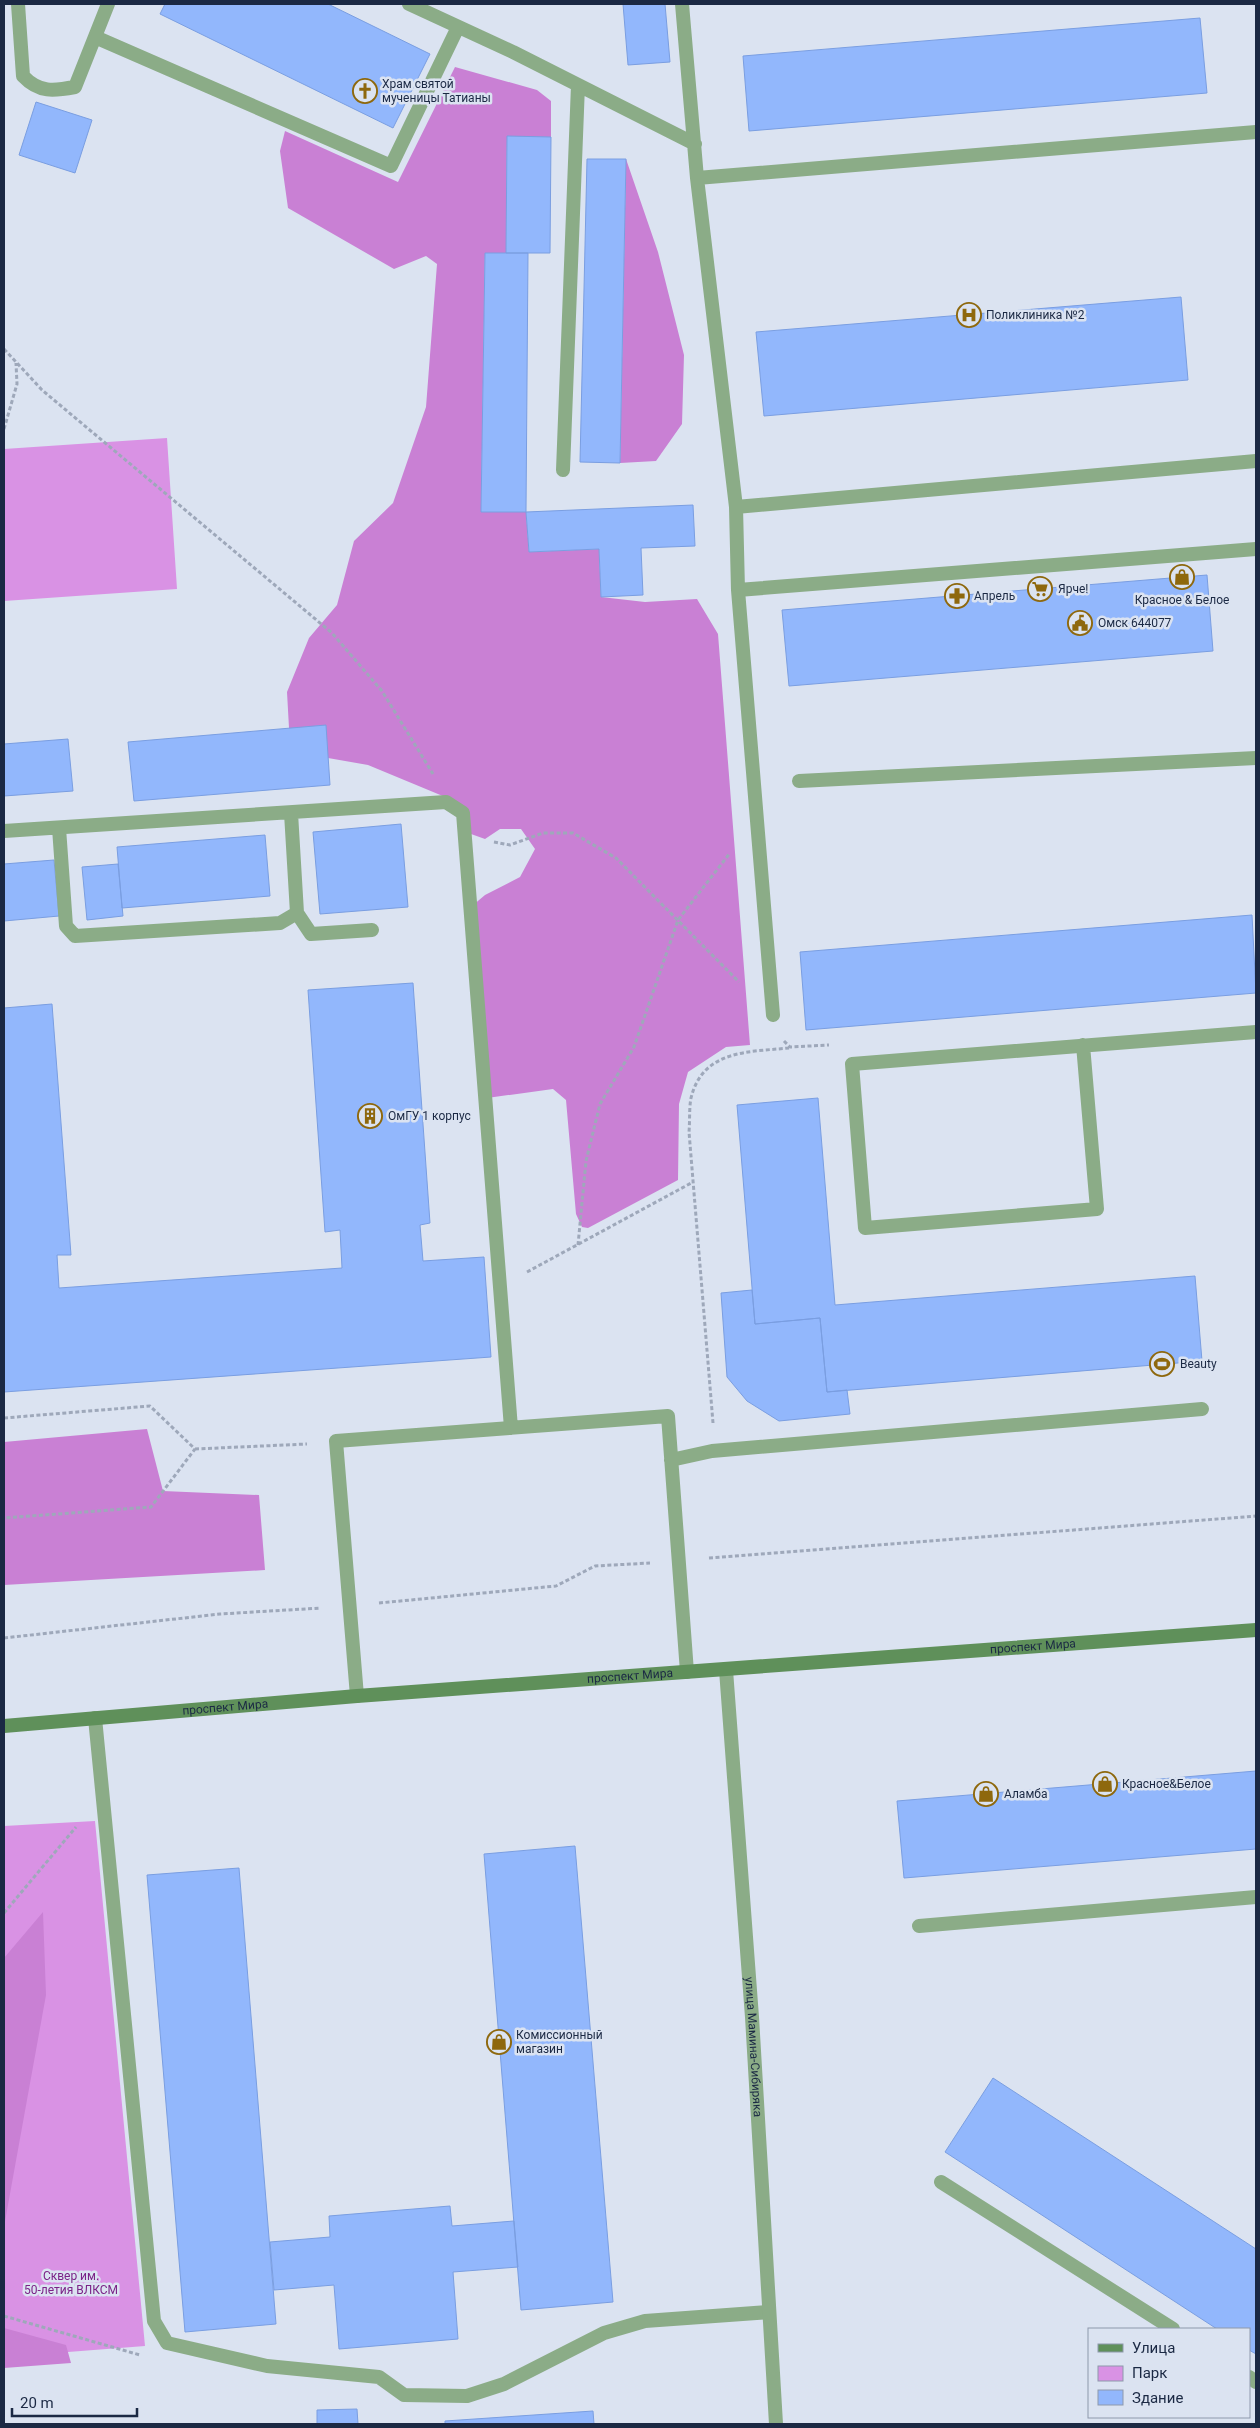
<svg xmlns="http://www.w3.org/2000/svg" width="1260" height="2428" font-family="Roboto,sans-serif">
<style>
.green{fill:#d992e4}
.forest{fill:#c980d4}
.building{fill:#92b7fc;stroke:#7a9ee1}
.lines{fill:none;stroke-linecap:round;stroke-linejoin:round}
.path{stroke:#9ea8ba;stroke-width:3;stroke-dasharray:4 2.5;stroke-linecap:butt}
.service{stroke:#8bac87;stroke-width:14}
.minor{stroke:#8bac87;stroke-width:14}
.secondary{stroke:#5f905a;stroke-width:14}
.labels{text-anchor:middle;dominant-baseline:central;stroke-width:5;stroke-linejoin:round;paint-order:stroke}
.poi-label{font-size:12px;fill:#1b2944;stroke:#dbe3f1;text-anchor:start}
.street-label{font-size:12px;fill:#1b2944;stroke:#dbe3f1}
.park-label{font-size:12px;fill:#7a2287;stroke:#dbe3f1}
</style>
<rect width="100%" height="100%" fill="#dbe3f1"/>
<path class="green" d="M167,438L177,589L4,601V449Z
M95,1821L145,2346L4,2357V1826Z"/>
<path class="forest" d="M455,67L537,90L551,101V137H507L506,253H485L481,511L526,512L529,552L599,549L601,597L645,602L697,599L718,634L750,1045L726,1047L688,1072L679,1104L678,1180L588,1228L582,1227L576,1214L566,1100L553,1089L487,1098L472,906L485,895L520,877L535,849L521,829H500L485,839L471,834L450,799L368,765L328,758L289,728L287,692L309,638L337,605L354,541L393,503L426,407L437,264L426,256L394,269L288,208L280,151L285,131L398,182Z
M626,159L658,252L684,355L682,424L656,461L620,463Z
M147,1429L163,1491L259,1495L265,1570L4,1585V1442Z
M43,1912L46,1995L4,2227V1958Z
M4,2328L66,2345L71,2363L4,2368Z"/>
<path class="building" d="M165,4H328L430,54L393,128L160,14Z
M623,4H665L670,62L628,65Z
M1200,18L1207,93L749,131L743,56Z
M36,102L92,120L75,173L19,155Z
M507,136L551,137L550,253H506Z
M587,159H626L620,463L580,462Z
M485,253H528L526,512H481Z
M1181,297L1188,380L764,416L756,332Z
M693,505L695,546L641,548L643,595L601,597L599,549L529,552L526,512Z
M1207,575L1213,651L789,686L782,610Z
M326,725L330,785L134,801L128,742Z
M68,739L73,791L4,796V744Z
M401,824L408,907L320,914L313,832Z
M265,835L270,896L122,908L117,847Z
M54,860L59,916L4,921V864Z
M118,864L123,916L87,920L82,867Z
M1252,915L1256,993L806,1030L800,952Z
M413,983L430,1223L420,1225L423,1261L484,1257L491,1357L4,1392V1008L52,1004L71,1255H57L59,1288L342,1268L340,1230L325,1232L308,990Z
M818,1098L835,1305L1195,1276L1202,1361L827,1392L820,1318L755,1324L737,1105Z
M752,1290L755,1324L820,1318L827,1392L847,1390L850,1414L779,1421L747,1401L727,1377L721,1293Z
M1256,1771V1849L904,1878L897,1801Z
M575,1846L613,2302L521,2310L484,1854Z
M239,1868L276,2324L185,2332L147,1875Z
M993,2078L1256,2249V2354L1249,2350V2329H1217L945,2152Z
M450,2206L452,2226L514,2221L518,2267L453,2272L458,2339L339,2349L334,2285L274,2290L270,2242L330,2237L329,2216Z
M357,2409L358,2424H317V2410Z
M593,2411L594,2424H445V2421Z"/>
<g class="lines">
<path class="path" d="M4,349L42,390L332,633L382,691L433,774
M4,429L17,384L16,363
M494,842L510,845L543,833H573L616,858L739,982
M784,1041L790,1047L829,1045
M578,1245L586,1161L600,1104L634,1047L678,920L730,853
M527,1272L693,1182
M4,1418L150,1406L195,1449L151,1507L4,1518
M713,1423L689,1132C690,1121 689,1108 691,1098C703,1049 750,1052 789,1048
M195,1449L307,1444
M709,1558L1256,1516
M379,1603L556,1586L595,1566L650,1563
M4,1638L220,1614L321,1608
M4,1913L76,1827
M4,2316L140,2355"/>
<path class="service" d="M18,4L23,76C39,93 54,91 75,87L108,4
M409,4L513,52L695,144
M682,4L697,178L736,507L738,590L773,1015
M95,37L391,166L458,27
M697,178L1256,132
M563,470L578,85
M736,507L1256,461
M738,590L1256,549
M799,781L1256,758
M291,813L297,913L311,934L372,930
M59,828L66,926L75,936L280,923L297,913
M4,831L446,802L463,813L511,1428
M1083,1045L1097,1209L865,1228L852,1064L1256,1032
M671,1460L712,1451L1202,1409
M357,1696L336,1441L668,1416L687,1672
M95,1718L154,2321L167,2343L267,2366L379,2377L404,2395L467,2396L504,2384L604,2333L645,2321L769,2312
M919,1926L1256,1897
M941,2182L1173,2329
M1249,2377L1256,2382"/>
<path class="minor" id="s1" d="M726,1670L752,2017L776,2424"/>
<path class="secondary" id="s2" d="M4,1726L357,1696L1256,1630"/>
</g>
<defs>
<symbol id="church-ring" viewBox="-11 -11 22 22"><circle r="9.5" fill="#dbe3f1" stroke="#8e680d" stroke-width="1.5"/><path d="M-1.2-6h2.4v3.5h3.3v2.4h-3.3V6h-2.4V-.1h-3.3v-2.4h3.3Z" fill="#8e680d"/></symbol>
<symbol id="hospital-ring" viewBox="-11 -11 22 22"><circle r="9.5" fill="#dbe3f1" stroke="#8e680d" stroke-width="1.5"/><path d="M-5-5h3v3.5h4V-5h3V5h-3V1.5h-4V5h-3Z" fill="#8e680d"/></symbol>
<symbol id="shop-ring" viewBox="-11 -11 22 22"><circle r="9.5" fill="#dbe3f1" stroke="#8e680d" stroke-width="1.5"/><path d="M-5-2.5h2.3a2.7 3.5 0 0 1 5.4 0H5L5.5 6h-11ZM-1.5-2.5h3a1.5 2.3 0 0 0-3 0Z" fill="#8e680d"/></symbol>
<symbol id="supermarket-ring" viewBox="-11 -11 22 22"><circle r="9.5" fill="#dbe3f1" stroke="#8e680d" stroke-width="1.5"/><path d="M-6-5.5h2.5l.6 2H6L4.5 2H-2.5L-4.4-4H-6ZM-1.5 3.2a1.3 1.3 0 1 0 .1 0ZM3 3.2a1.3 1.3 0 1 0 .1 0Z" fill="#8e680d"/></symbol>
<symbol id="pharmacy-ring" viewBox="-11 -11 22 22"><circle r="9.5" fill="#dbe3f1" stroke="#8e680d" stroke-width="1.5"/><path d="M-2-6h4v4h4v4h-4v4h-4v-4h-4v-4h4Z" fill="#8e680d"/></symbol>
<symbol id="civic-ring" viewBox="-11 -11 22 22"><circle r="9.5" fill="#dbe3f1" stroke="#8e680d" stroke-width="1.5"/><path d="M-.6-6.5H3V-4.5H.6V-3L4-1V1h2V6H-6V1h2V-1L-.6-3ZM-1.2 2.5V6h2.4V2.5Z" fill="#8e680d"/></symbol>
<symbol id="building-ring" viewBox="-11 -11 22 22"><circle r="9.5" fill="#dbe3f1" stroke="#8e680d" stroke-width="1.5"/><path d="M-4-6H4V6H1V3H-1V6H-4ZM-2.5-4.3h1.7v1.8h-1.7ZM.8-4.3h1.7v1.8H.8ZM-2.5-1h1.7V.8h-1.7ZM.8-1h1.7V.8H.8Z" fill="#8e680d"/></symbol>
<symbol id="stadium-ring" viewBox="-11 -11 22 22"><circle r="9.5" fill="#dbe3f1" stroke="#8e680d" stroke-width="1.5"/><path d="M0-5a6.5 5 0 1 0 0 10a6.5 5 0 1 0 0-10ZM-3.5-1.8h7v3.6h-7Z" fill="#8e680d"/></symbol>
</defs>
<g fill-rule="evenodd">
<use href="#church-ring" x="351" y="77" width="28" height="28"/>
<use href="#hospital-ring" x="955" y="301" width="28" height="28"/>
<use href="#shop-ring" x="1168" y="563" width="28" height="28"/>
<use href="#supermarket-ring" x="1026" y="575" width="28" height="28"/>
<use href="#pharmacy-ring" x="943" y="582" width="28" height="28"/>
<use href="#civic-ring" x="1066" y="609" width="28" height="28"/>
<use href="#building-ring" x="356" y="1102" width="28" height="28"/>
<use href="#stadium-ring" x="1148" y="1350" width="28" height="28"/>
<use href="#shop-ring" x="1091" y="1770" width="28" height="28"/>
<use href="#shop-ring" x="972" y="1780" width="28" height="28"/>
<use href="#shop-ring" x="485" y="2028" width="28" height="28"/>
</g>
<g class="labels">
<g class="poi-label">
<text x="382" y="84">Храм святой<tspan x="382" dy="14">мученицы Татианы</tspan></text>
<text x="986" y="315">Поликлиника №2</text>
<text x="1058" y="589">Ярче!</text>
<text x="974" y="596">Апрель</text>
<text x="1182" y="600" text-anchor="middle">Красное &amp; Белое</text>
<text x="1098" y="623">Омск 644077</text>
<text x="388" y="1116">ОмГУ 1 корпус</text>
<text x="1180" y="1364">Beauty</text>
<text x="1122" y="1784">Красное&amp;Белое</text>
<text x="1004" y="1794">Аламба</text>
<text x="516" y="2035">Комиссионный<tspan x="516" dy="14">магазин</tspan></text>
</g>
<g class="street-label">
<text stroke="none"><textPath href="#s2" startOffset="1032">проспект Мира</textPath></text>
<text stroke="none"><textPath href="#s2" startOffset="628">проспект Мира</textPath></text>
<text stroke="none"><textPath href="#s2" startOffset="222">проспект Мира</textPath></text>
<text stroke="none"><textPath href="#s1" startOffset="378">улица Мамина-Сибиряка</textPath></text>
</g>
<g class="park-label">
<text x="71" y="2276">Сквер им.<tspan x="71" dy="14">50-летия ВЛКСМ</tspan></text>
</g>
</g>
<rect width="1260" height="2428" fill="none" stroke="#1b2944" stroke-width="10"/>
<rect x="1088" y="2328" width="162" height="90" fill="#dbe3f1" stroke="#8e99ac"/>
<rect x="1098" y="2344" width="25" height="8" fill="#5f905a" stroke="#8e99ac"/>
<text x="1132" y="2353" font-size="15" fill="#1b2944">Улица</text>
<rect x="1098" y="2366" width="25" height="15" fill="#d992e4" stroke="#8e99ac"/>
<text x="1132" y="2378" font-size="15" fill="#1b2944">Парк</text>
<rect x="1098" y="2390" width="25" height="15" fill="#92b7fc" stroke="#8e99ac"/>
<text x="1132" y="2403" font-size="15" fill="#1b2944">Здание</text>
<path d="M12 2408v8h125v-8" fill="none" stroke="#1b2944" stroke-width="2.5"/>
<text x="20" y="2408" font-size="15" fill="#1b2944" stroke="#dbe3f1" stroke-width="4" paint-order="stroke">20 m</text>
</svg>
